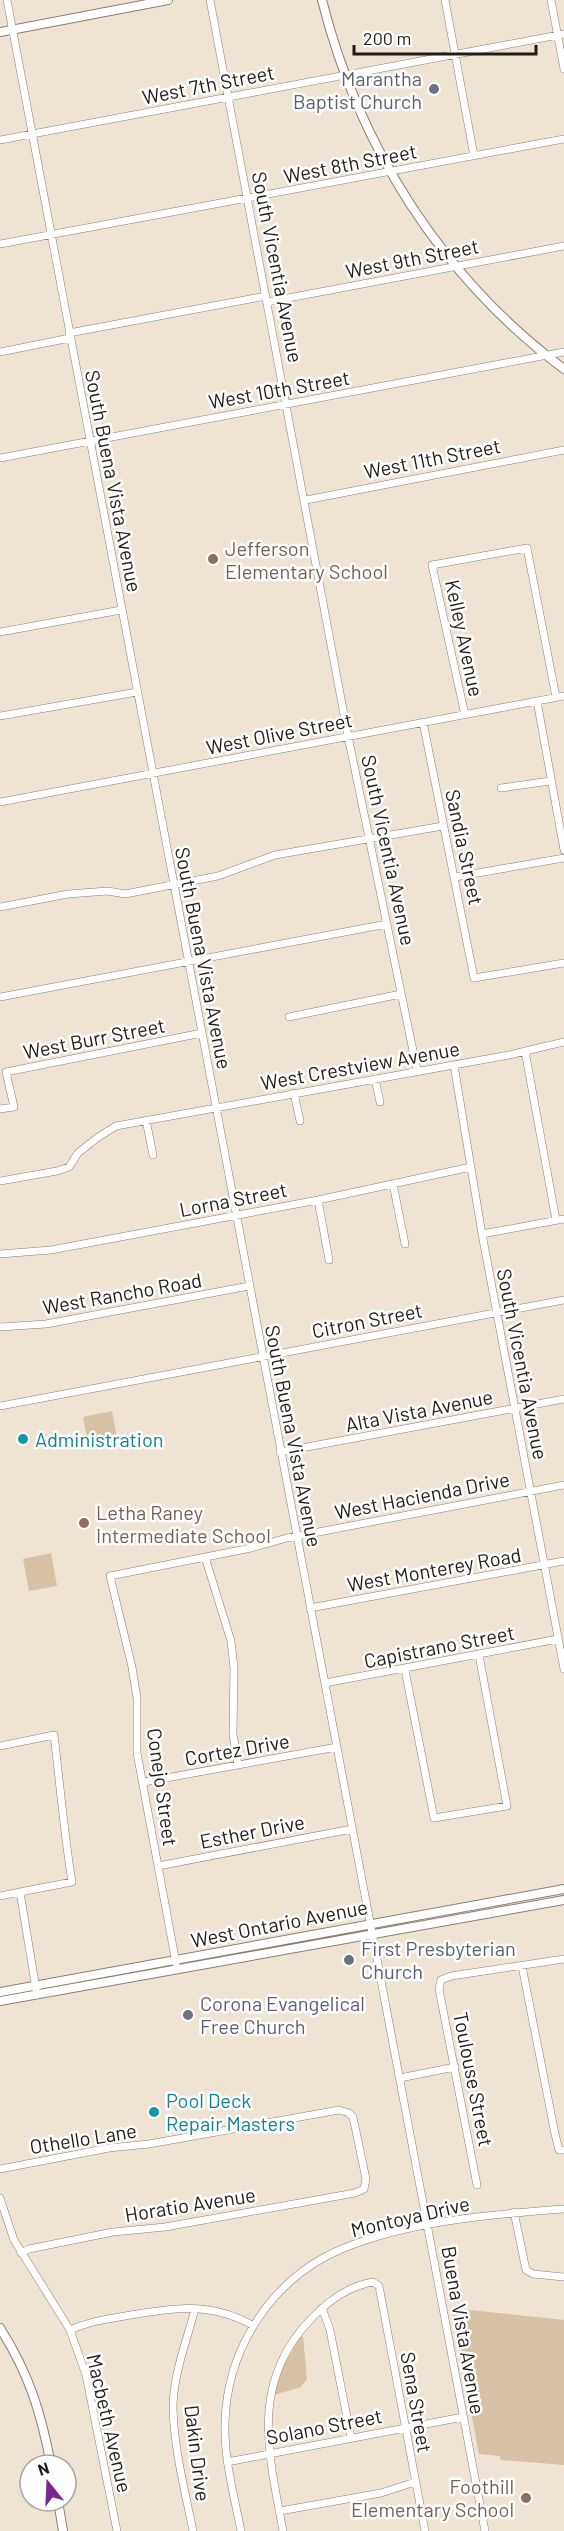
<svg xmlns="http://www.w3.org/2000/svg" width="564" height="2531" font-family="Barlow,sans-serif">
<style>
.green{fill:#d6c1a4}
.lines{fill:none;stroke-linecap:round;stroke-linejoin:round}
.minor-casing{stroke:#8a7f72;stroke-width:8}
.major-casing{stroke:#8a7f72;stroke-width:10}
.minor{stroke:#fff;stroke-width:7}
.major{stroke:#fff;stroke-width:8}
.worship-dot{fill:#6b7280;stroke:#fff;stroke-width:2}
.education-dot{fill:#8d6e63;stroke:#fff;stroke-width:2}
.culture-dot{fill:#0f9aa8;stroke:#fff;stroke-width:2}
.labels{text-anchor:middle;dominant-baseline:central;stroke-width:5;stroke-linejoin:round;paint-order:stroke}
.worship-label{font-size:20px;fill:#5b616d;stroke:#fff;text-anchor:start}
.street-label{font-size:20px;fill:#201c17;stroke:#fff}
.education-label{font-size:20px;fill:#785e54;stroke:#fff;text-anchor:start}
.culture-label{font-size:20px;fill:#0d838f;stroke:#fff;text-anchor:start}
</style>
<rect width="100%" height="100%" fill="#efe3d4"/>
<path class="green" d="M112,1411L118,1443L89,1449L83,1417Z
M51,1553L57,1586L29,1591L23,1559Z
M451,2308L564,2320V2465L501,2460L500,2456L479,2454Z
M301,2336L303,2337L307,2379L301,2387L274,2395L283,2367Z"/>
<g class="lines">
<defs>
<path id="minor" d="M7,0L485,2531
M210,0L348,736L417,1070
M445,0L474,156
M551,0L564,69
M0,140L564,34
M0,244L564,139
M267,302L564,246
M69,333L266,296
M0,352L70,338
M0,458L564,352
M306,500L564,450
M0,632L121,610
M537,701L564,850
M465,715L432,565L527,548L556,697
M0,716L137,692
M423,722L474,978L564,963
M501,788L550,781
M0,802L564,696
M455,877L564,858
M0,907L68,894L108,891L125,894L218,876L275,855L443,826
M0,997L387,924
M289,1017L401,994
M525,1051L556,1220
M454,1065L482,1234L564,1669
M375,1079L380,1102
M294,1093L300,1121
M0,1109L14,1107L6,1072L202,1033
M146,1120L153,1155
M0,1181L57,1171L69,1167L78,1153L97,1138L116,1126L509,1055L564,1042
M393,1184L405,1244
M318,1200L329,1260
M482,1234L564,1219
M0,1254L51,1250L318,1200L471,1167
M0,1327L46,1324L249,1286
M0,1406L564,1300
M280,1452L564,1399
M205,1557L231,1641L234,1668L233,1734L238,1765
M310,1608L564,1561
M405,1670L434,1818L507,1806L479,1655
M325,1683L558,1639
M0,1746L54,1735C60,1784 64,1833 72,1882L20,1892
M144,1782L337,1747
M158,1866L352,1829
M0,1896L20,1892L37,1995
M176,1963L137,1753V1698L132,1667L110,1576L251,1548L287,1538L564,1485
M522,1966L555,2134L559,2150H564
M400,2078L455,2067
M0,2169L109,2148L149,2144L339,2110L349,2113L353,2117L366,2179L364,2189L355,2193L165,2227L113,2232L29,2249L21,2253
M477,2185L439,1989L441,1980L451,1976L564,1959
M0,2198L14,2240L70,2330L86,2375L117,2531
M514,2212L526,2270L533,2274L564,2277
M322,2308L330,2330L351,2438
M70,2330C88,2322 106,2319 125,2316C170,2308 210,2301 252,2325
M227,2462L463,2417
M280,2511L381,2493L415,2482
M193,2531C185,2491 174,2449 173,2408C173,2375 187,2340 195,2309
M241,2531C234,2495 224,2460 225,2423C227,2347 273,2277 344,2248C410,2221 494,2214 564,2209
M283,2531C269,2454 249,2383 311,2319C327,2302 349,2286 373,2282L379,2286L425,2531"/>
<path id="major" d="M322,0C359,147 442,278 564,369
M0,32L168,0
M0,1992L564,1889
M0,2001L564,1900
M0,2328C29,2374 41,2412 51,2465
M58,2501L63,2531"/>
</defs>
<use href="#minor" class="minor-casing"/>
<use href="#major" class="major-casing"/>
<use href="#minor" class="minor"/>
<use href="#major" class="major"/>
</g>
<g class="worship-dot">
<circle cx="434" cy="89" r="6"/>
<circle cx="349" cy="1960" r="6"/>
<circle cx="188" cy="2015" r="6"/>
</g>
<g class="education-dot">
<circle cx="213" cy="559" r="6"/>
<circle cx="84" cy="1523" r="6"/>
<circle cx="526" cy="2498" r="6"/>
</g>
<g class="culture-dot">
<circle cx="23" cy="1439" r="6"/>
<circle cx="154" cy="2112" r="6"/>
</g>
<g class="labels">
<g class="worship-label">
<text x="422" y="78" text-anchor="end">Marantha<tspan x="422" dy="23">Baptist Church</tspan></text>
<text x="361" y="1948">First Presbyterian<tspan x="361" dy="23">Church</tspan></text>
<text x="200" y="2003">Corona Evangelical<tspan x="200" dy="23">Free Church</tspan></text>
</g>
<g class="street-label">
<text transform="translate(208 84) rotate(-11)">West 7th Street</text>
<text transform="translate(350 163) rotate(-11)">West 8th Street</text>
<text transform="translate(412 258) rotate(-11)">West 9th Street</text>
<text transform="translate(278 267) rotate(79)">South Vicentia Avenue</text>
<text transform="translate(279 389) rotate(-10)">West 10th Street</text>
<text transform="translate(432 458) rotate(-11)">West 11th Street</text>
<text transform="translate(114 481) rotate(79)">South Buena Vista Avenue</text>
<text transform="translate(465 638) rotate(78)">Kelley Avenue</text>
<text transform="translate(279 733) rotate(-11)">West Olive Street</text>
<text transform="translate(465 847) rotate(78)">Sandia Street</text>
<text transform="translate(389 850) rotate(78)">South Vicentia Avenue</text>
<text transform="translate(204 958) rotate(79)">South Buena Vista Avenue</text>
<text transform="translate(94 1038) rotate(-11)">West Burr Street</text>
<text transform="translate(360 1065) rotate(-10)">West Crestview Avenue</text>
<text transform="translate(233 1199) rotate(-11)">Lorna Street</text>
<text transform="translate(122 1293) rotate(-10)">West Rancho Road</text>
<text transform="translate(367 1320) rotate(-11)">Citron Street</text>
<text transform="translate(523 1364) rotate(79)">South Vicentia Avenue</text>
<text transform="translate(419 1410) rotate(-11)">Alta Vista Avenue</text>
<text transform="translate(294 1436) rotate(79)">South Buena Vista Avenue</text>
<text transform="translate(422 1495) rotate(-11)">West Hacienda Drive</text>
<text transform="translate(434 1569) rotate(-10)">West Monterey Road</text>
<text transform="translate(439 1646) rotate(-11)">Capistrano Street</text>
<text transform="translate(237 1749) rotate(-10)">Cortez Drive</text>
<text transform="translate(163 1787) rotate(82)">Conejo Street</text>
<text transform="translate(252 1831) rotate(-11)">Esther Drive</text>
<text transform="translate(279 1923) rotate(-11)">West Ontario Avenue</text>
<text transform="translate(474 2079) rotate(79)">Toulouse Street</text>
<text transform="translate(83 2138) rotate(-9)">Othello Lane</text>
<text transform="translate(190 2204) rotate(-9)">Horatio Avenue</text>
<text transform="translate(410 2216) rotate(-13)">Montoya Drive</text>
<text transform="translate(464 2330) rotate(80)">Buena Vista Avenue</text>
<text transform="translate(417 2402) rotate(80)">Sena Street</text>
<text transform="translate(110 2423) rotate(77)">Macbeth Avenue</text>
<text transform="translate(324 2426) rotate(-11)">Solano Street</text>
<text transform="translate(198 2453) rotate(83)">Dakin Drive</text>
</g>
<g class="education-label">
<text x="225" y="548">Jefferson<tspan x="225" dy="23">Elementary School</tspan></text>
<text x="96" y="1512">Letha Raney<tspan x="96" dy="23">Intermediate School</tspan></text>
<text x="514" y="2486" text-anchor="end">Foothill<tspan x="514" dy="23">Elementary School</tspan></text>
</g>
<g class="culture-label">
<text x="35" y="1439">Administration</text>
<text x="166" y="2100">Pool Deck<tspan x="166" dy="23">Repair Masters</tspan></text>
</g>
</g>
<g transform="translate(48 2483) rotate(342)"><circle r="28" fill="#ffffff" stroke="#a6a4a2" stroke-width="1.5"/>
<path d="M0-4.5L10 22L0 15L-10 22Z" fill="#7f2593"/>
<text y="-9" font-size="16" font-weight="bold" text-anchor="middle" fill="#201c17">N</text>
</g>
<path d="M354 45v9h182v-9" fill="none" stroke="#201c17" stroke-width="3"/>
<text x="363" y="45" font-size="18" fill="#201c17" stroke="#ffffff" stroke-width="4.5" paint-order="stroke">200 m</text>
</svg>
